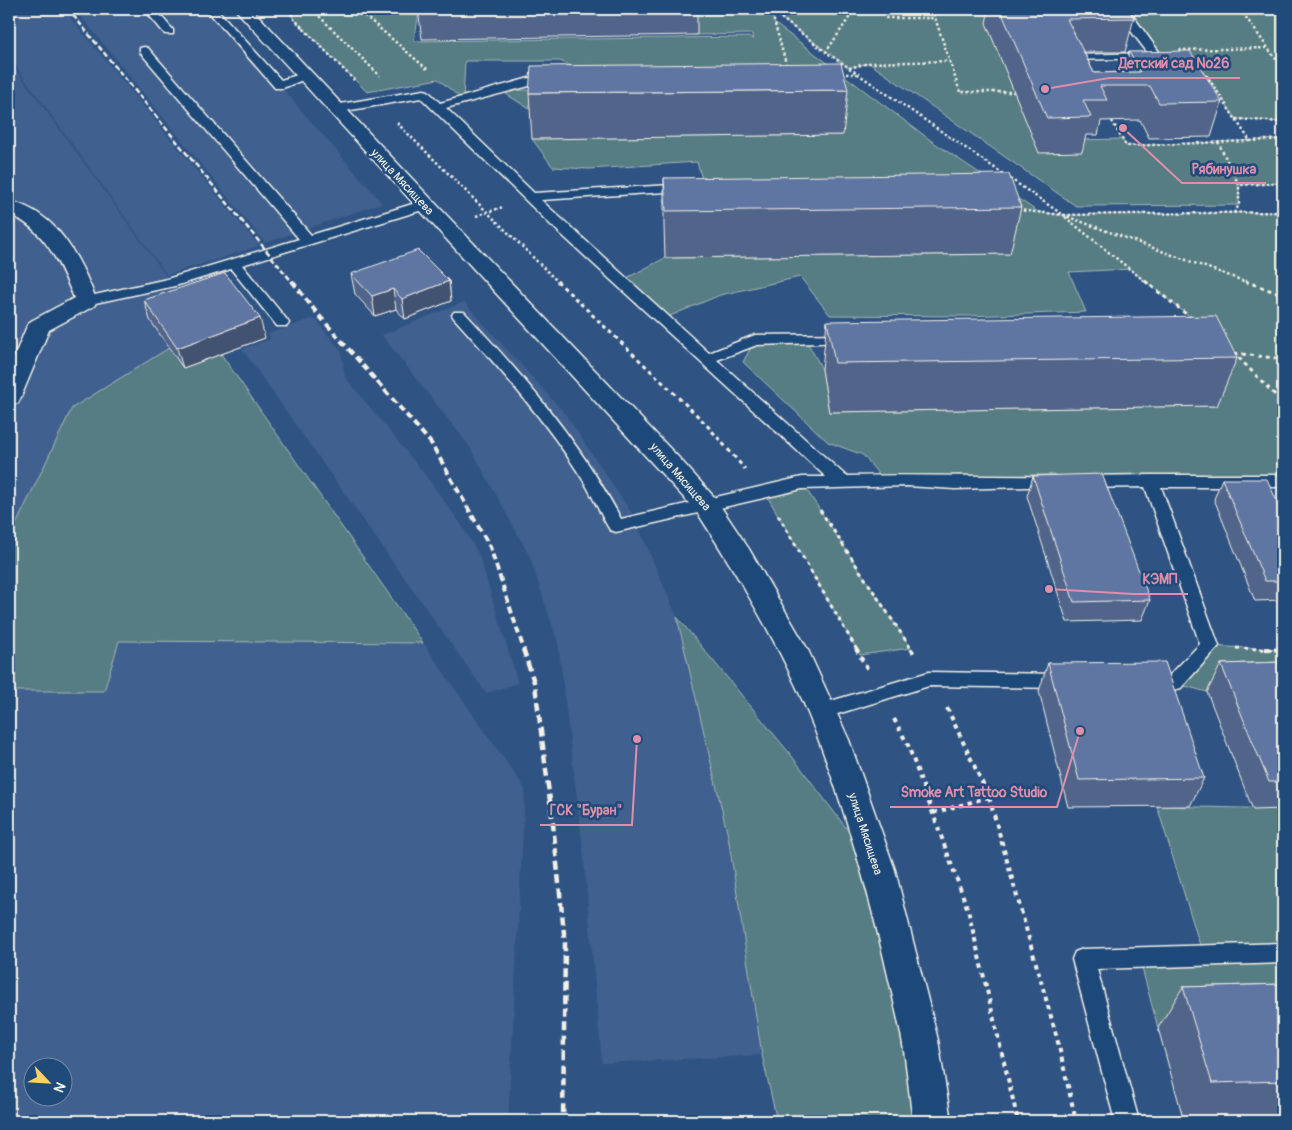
<svg xmlns="http://www.w3.org/2000/svg" width="1292" height="1130" font-family="Pangolin,sans-serif">
<style>
.built{fill:#41618f;fill-rule:evenodd}
.green{fill:#577d83;stroke:#a6b7b6;fill-rule:evenodd}
.lines{fill:none;stroke-linecap:round;stroke-linejoin:round}
.service-casing{stroke:#f4f1e8;stroke-width:3}
.minor-casing{stroke:#f4f1e8;stroke-width:3}
.secondary-casing{stroke:#f4f1e8;stroke-width:3}
.path-far2{stroke:#f4f1e8;stroke-width:2.5;stroke-dasharray:2.5 2.5;stroke-linecap:butt}
.path-far1{stroke:#f4f1e8;stroke-width:3;stroke-dasharray:4 4;stroke-linecap:butt}
.path{stroke:#f4f1e8;stroke-width:4;stroke-dasharray:4.5 4.5;stroke-linecap:butt}
.service{fill:#1f4a7a;fill-rule:evenodd}
.minor{fill:#1f4a7a;fill-rule:evenodd}
.secondary{fill:#1f4a7a;fill-rule:evenodd}
.rail-far2{stroke:#f4f1e8;stroke-width:2.5;stroke-dasharray:5.5 2.5;stroke-linecap:butt}
.rail-far1{stroke:#f4f1e8;stroke-width:4;stroke-dasharray:7 4;stroke-linecap:butt}
.rail{stroke:#f4f1e8;stroke-width:4.5;stroke-dasharray:9 4.5;stroke-linecap:butt}
.wall{fill:#51658b;stroke:#f4f1e8}
.shaded-wall{fill:#425271;stroke:#f4f1e8}
.building{fill:#5e75a2;stroke:#f4f1e8}
.labels{text-anchor:middle;dominant-baseline:central;stroke-width:5;stroke-linejoin:round;paint-order:stroke}
.street-label{font-size:12px;fill:#f4f1e8;stroke:#1f4a7a}
.leader{fill:none;stroke:#de8fa9;stroke-width:2}
.callout-dot{fill:#de8fa9;stroke:#1f4a7a;stroke-width:2}
.callout-label{font-size:14px;text-anchor:middle;font-weight:bold;fill:#de8fa9;stroke:#1f4a7a;stroke-width:5;stroke-linejoin:round;paint-order:stroke}
</style>
<rect width="100%" height="100%" fill="#2f5484"/>
<filter id="ink" filterUnits="userSpaceOnUse"><feTurbulence type="fractalNoise" baseFrequency=".02" numOctaves="2"/><feDisplacementMap in="SourceGraphic" scale="10" xChannelSelector="R" yChannelSelector="G"/><feConvolveMatrix kernelMatrix="1 2 1 2 8 2 1 2 1" color-interpolation-filters="sRGB"/></filter>
<g filter="url(#ink)">
<path class="built" d="M9,9H63L259,246L167,275L9,57Z
M75,9H213L382,203L265,243Z
M9,60L186,303L525,789L508,1121H9ZM32,1068H62V1098H32Z
M464,302L566,415L634,517L677,617L728,836L762,1055L602,1063L583,848L558,642L529,555L470,447L382,335Z
M312,319L317,321L341,351L345,377L423,472L461,524L479,555L518,683L486,693L242,349L271,339L268,334Z"/>
<path class="green" d="M289,9H1093L1038,26L1076,140L1122,139L1126,146L1283,139V183L1239,185V205L1076,206L869,63L849,68L771,11L774,23L933,142L1038,212L1063,215L1283,212V481H884L863,455L828,442L743,362L755,340L805,338L822,369L829,412L1217,406L1195,321L1130,269L1069,272L1086,312L966,316L830,315L800,277L720,295L663,319L621,281L665,258L1010,254L705,189L697,162L589,169L553,167L532,139L842,135L534,112L500,90H573L576,68L560,61H465L463,100L438,79L367,92L293,18ZM419,13L697,35L752,34L753,40L751,37L414,41Z
M1123,9H1283V122L1236,119L1207,76H1186L1156,56Z
M169,348L221,354L423,643L119,641L104,691H9V539L72,408Z
M802,483L911,648L860,655L764,491Z
M677,617L791,755L878,870L920,1040L932,1121H777L762,1055L728,836Z
M1210,646L1283,650V690L1207,692L1174,683Z
M1157,806L1283,809V1025L1158,1028L1139,957L1203,955Z"/>
<g class="lines">
<defs>
<path id="service" d="M144,9H155L173,30V34H165Z
M206,9H217L281,80L304,73L310,77L283,88H275Z
M1118,9H1128L1162,56L1160,58L1070,60V56L1074,55L1148,53L1124,22Z
M144,47L148,48L311,235L419,202H429L431,205L429,208L242,265L287,320L289,323L287,326H277L231,269L175,286L86,305L81,304L79,301L81,298L167,279L299,239L140,52V48Z
M533,77H553L559,81L553,85H533L446,108L534,193L671,185L673,188L671,191L666,192L541,200L709,353L755,335L853,334L855,337L853,340L848,342L757,345L717,360L846,476C915,474 984,477 1054,476L1060,478L1062,482L1060,486L955,489L907,486L802,489L616,532L610,530C600,514 593,496 583,480C546,421 500,369 454,318L452,315L454,312H464C523,376 580,441 621,519L802,477H826L551,225L421,98L334,113L328,109L334,105L424,90L428,91L440,103Z
M1151,475H1283V487H1161L1219,646L1181,688C1169,692 1153,692 1141,688L1139,683L1141,678L1169,676L1200,644L1145,487L1082,488L1076,486L1074,482L1076,478L1082,476Z
M929,672L1065,674L1072,676L1074,681L1072,686L1065,688L929,686L821,719L814,716L811,711L814,706Z
M1283,943V963L1097,969L1139,1121H1115L1072,959L1075,952L1083,949Z"/>
<path id="minor" d="M9,201C59,213 79,258 97,301L94,306L49,330L21,397L18,403L9,405V369L27,326L31,321L74,298C60,264 45,229 9,214Z"/>
<path id="secondary" d="M235,9H252L452,221L680,459L715,498L749,549L808,650L849,740L895,870L938,1040L951,1121H913C909,1094 907,1066 902,1039C881,938 855,837 819,741C789,660 743,584 697,512Z"/>
</defs>
<use href="#service" class="service-casing"/>
<use href="#minor" class="minor-casing"/>
<use href="#secondary" class="secondary-casing"/>
<path class="path-far2" d="M289,9L293,18L354,80
M312,9L380,76
M357,9L427,69
M769,9L826,52
M855,9L826,52L1063,215L1283,212
M889,9L885,18H935
M932,9L960,92H1014
M1240,9L1275,58L1283,64
M771,10L787,67
M1179,50L1268,48
M849,68L869,63L950,61
M841,74H857
M1236,119L1283,122
M1112,121L1126,146L1250,141L1207,76H1203
M397,123L559,283
M1250,141L1283,139
M1218,142L1239,185L1283,183
M1018,210L1063,215L1249,283
M1234,213L1239,205V185
M476,216L503,207
M1065,217L1147,283"/>
<path class="path-far1" d="M557,281L705,423L745,469
M1145,281L1191,318
M1245,281L1283,295
M1233,352L1283,403
M1234,353L1283,359
M820,510L912,650
M778,515L857,650
M1236,648L1283,650"/>
<path class="path" d="M856,649L868,670
M911,649L915,655
M1265,649L1283,650
M947,708L989,797L1057,1038L1076,1121
M894,719L908,745L968,910L1018,1121
M933,813L989,797"/>
<use href="#service" class="service"/>
<use href="#minor" class="minor"/>
<use href="#secondary" class="secondary"/>
<path class="rail-far2" d="M68,9L293,283"/>
<path class="rail-far1" d="M292,281L316,312L431,443L490,547L524,650"/>
<path class="rail" d="M523,649L535,685L553,824L565,943L563,1121"/>
</g>
<path class="wall" d="M418,9H697V35L422,39Z
M989,9H1000L1134,18L1125,52H1084L1094,73L1124,72L1129,52L1222,102L1211,137L1149,138L1140,120L1101,121L1098,135H1086L1082,152L1039,153L986,23Z
M848,90L843,135L532,139L529,93Z
M664,178L1021,207L1010,254L665,258L664,225Z
M351,274L449,281L451,301L405,319L396,309L375,316L355,294Z
M144,300L265,338L183,368L150,320Z
M827,321L1237,358L1217,406L829,412L822,369Z
M1033,476L1150,600L1142,620L1067,622L1027,496Z
M1222,479L1283,515V600L1255,601L1214,499Z
M1283,662V809L1253,810L1207,692L1221,664Z
M1048,663L1204,778L1190,806L1068,807L1039,691Z
M1283,984V1119L1184,1121L1158,1028L1183,987Z"/>
<path class="shaded-wall" d="M449,281L451,301L405,319L402,299Z
M393,289L396,309L375,316L372,296Z
M260,318L265,338L183,368L177,348Z"/>
<path class="building" d="M1000,9H1128L1134,18L1067,19L1094,73L1140,72L1129,52L1190,51L1222,102L1159,103L1150,86H1100L1107,100H1083L1091,117L1047,118Z
M841,63L848,90L529,93L531,66Z
M1009,174L1021,207L666,211L664,178Z
M418,250L449,281L402,299L393,289L372,296L351,274Z
M225,273L260,318L177,348L144,300Z
M1216,316L1237,358L835,363L827,321Z
M1102,474L1150,600L1074,602L1033,476Z
M1222,479H1267L1283,515V581H1265Z
M1165,662L1204,778L1079,780L1048,663Z
M1283,662V782H1269L1221,664Z
M1283,984V1081L1212,1083L1183,987Z"/>
</g>
<g class="labels">
<g class="street-label">
<text transform="translate(402 182) rotate(47)">улица Мясищева</text>
<text transform="translate(680 477) rotate(49)">улица Мясищева</text>
<text transform="translate(865 834) rotate(72)">улица Мясищева</text>
</g>
</g>
<path class="leader" d="M1045 89L1109 78H1240M1123 128L1182 183H1266M1049 589L1133 594H1188M1080 731L1057 807H890M637 739L632 825H540"/>
<g class="callout-dot">
<circle cx="1045" cy="89" r="5"/>
<circle cx="1123" cy="128" r="5"/>
<circle cx="1049" cy="589" r="5"/>
<circle cx="1080" cy="731" r="5"/>
<circle cx="637" cy="739" r="5"/>
</g>
<g class="callout-label">
<text x="1174" y="68">Детский сад №26</text>
<text x="1224" y="174">Рябинушка</text>
<text x="1160" y="584">КЭМП</text>
<text x="974" y="797">Smoke Art Tattoo Studio</text>
<text x="586" y="815">ГСК "Буран"</text>
</g>
<rect width="1292" height="1130" fill="none" stroke="#1f4a7a" stroke-width="30"/>
<rect x="15" y="15" width="1262" height="1100" fill="none" stroke="#f4f1e8" stroke-width="2" filter="url(#ink)"/>
<g transform="translate(48 1082) rotate(115)"><circle r="24" fill="#1f4a7a" stroke="#748da6"/>
<path d="M0-4L9 19L0 12L-9 19Z" fill="#ffd166"/>
<text y="-8" font-size="14" font-weight="bold" text-anchor="middle" fill="#f4f1e8">N</text>
</g>
</svg>
